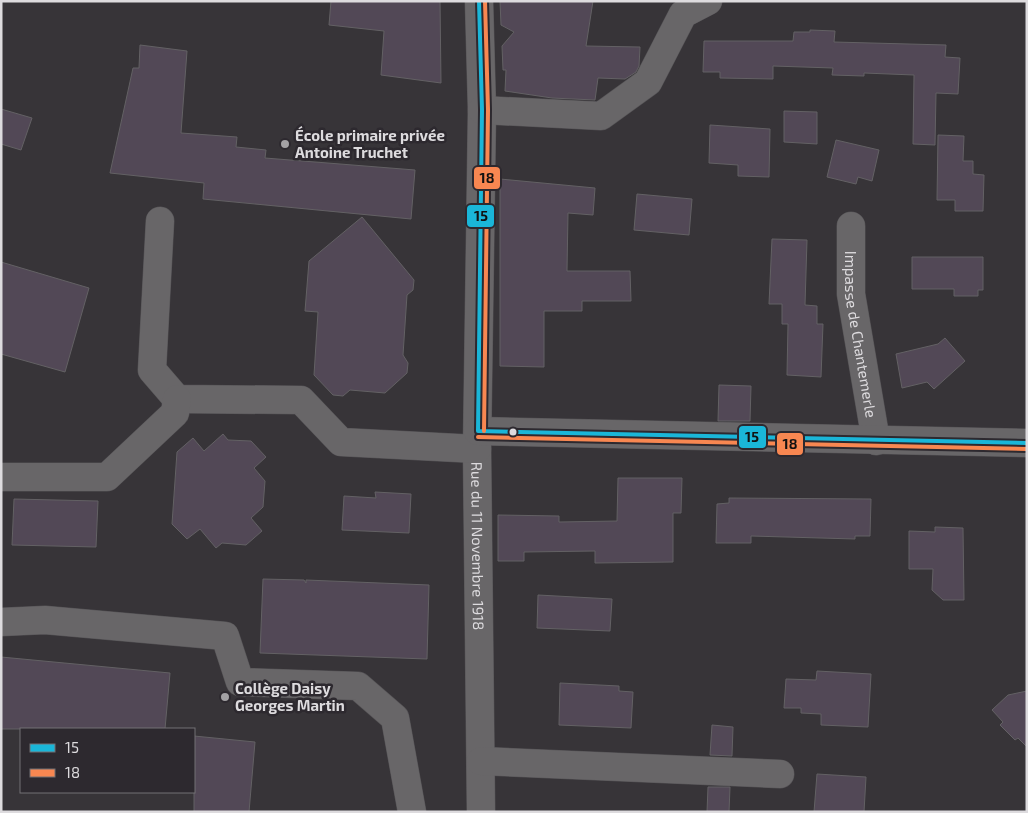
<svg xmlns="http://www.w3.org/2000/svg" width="1028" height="813" font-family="'Exo 2',sans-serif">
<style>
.building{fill:#524856;stroke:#636164}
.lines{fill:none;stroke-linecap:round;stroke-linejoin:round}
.minor-casing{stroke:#545255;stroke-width:29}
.minor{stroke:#686668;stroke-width:28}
.bus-1-casing{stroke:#2d292f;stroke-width:8}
.bus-2-casing{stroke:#2d292f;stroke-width:8}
.bus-1{stroke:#1ab6d8;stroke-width:4}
.bus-2{stroke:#f88751;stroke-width:4}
.poi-dot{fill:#a3a1a4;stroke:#2d292f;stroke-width:2}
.bus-dot{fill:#dddbde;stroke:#2d292f;stroke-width:2}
.labels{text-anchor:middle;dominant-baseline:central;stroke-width:5;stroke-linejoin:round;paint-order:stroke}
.poi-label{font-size:15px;font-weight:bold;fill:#dddbde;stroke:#2d292f;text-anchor:start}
.street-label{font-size:15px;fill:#dddbde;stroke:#2d292f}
.line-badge{stroke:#2d292f;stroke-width:2}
.pale-badge-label{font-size:14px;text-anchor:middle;font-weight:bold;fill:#111}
</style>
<rect width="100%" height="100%" fill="#373438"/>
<path class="building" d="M331,1H440L441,83L381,75L384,31L329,25Z
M500,1H593L586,46L640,47L639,66L636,72L625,79L598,78L595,100L552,98L505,91L506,70H503L502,46L514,32L501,25Z
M810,30L835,31L834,42L946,45L945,57L960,58L958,94L936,93L935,145L913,144L914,75L864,73V76L832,75L833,68L773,66V79L720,78V72H703L704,41H793L794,32H810Z
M140,45L187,51L181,133L237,137L236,147L266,150L265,158L415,170L411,219L203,199L204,183L110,173L133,68H139Z
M1,109L32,118L21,150L1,144Z
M784,111L817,112V144L784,142Z
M710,125L770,129L769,177L738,176V165L709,163Z
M938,135L964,136L963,161H973V174L984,175L983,211H955V200H937Z
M836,140L879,150L872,181L858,177L856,184L827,177Z
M500,179L595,188L593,215L568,213L567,271H630L631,301H582V311H544V367L500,366Z
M637,194L692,199L689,235L634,230Z
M362,217L414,280L413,290L407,295L403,355L408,363L407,373L385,393L350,390L343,396L333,395L314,375L318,312L305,311L309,261Z
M772,239L807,240L805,305L817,306V324H823L821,377L787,375L788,324H782V304H769Z
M912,257H983V290H978V296H954V289H912Z
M1,262L89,288L65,372L1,354Z
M945,338L965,361L934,389L927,382L902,388L896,354L938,344Z
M719,385L751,386L750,421H718Z
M223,434L228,440L251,441L266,457L254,468L265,481L263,507L251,518L262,531L246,545L222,543L216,548L200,529L187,539L172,524L177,452L193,438L204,451Z
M618,478H682L681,513H673V562L595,563V551L524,552V561H498V515L559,516V522L617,521Z
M375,492L411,494L409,533L342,530L344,496L376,498Z
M729,498L871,499L870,536H855V539L751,536V543H716L717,504L729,503Z
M14,499L98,501L96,547L12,545Z
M935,527L963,528L964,600H943L932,590L933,569H909V531L935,532Z
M263,579L304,580L306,583V580L429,585L427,659L260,653Z
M538,595L612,599L610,631L537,628Z
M1,657L170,673L165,729H1Z
M817,671L871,674L868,727L821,725V714L801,713V708H784L786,679L816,680Z
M560,683L619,686V691L633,692L631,728L559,725Z
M1027,691V747L1018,738L1015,740L1000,725L1003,722L992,710L1008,695Z
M712,725L733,727L732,756L710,755Z
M194,736L255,742L249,812H194Z
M817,774L866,777L864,812H814Z
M708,787H730L729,812H707Z"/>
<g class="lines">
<defs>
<g id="minor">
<path id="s1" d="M479,1L482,110L477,449L481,812"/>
<path d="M482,110L601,116L648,82L683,14L708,1"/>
<path d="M160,221L152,370L177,399L301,400L341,442L477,449"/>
<path id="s2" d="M851,226V294L876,441"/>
<path d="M478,431L1027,443"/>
<path d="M1,477H107L175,413L177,399"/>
<path d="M1,622L45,620L225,636L240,682L358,686L395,718L412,812"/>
<path d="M481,761L780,774"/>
</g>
</defs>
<use href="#minor" class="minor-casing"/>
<use href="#minor" class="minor"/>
<defs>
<path id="bus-1" d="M478,431L1027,443
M478,431L482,110L479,1"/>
<path id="bus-2" d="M484,431L488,110L485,1
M478,437L1027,449"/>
</defs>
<use href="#bus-1" class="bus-1-casing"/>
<use href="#bus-2" class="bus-2-casing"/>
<use href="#bus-1" class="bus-1"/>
<use href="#bus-2" class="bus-2"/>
</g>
<g class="poi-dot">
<circle cx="285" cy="144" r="5"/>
<circle cx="225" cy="697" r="5"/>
</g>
<circle class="bus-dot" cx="513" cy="432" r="4.5"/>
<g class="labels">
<g class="poi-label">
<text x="295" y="135">École primaire privée<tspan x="295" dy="17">Antoine Truchet</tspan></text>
<text x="235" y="688">Collège Daisy<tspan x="235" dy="17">Georges Martin</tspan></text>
</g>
<g class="street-label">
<text stroke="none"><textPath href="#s2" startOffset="109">Impasse de Chantemerle</textPath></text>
<text stroke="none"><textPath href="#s1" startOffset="545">Rue du 11 Novembre 1918</textPath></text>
</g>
</g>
<g class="line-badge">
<rect x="473" y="166" width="28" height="24" rx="5" fill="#f88751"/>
<rect x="466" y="204" width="29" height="24" rx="5" fill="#1ab6d8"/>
<rect x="738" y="425" width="29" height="24" rx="5" fill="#1ab6d8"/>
<rect x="776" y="432" width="28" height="24" rx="5" fill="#f88751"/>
</g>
<g class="pale-badge-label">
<text x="487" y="183">18</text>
<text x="481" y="221">15</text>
<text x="752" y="442">15</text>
<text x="790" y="449">18</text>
</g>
<rect width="1028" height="813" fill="none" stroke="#dddbde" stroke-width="5"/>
<rect x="20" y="728" width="175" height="65" fill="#2d292f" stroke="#737075"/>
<rect x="30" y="744" width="25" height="8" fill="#1ab6d8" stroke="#737075"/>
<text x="65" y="753" font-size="15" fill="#dddbde">15</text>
<rect x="30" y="769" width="25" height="8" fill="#f88751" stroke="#737075"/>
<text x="65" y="778" font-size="15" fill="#dddbde">18</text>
</svg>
